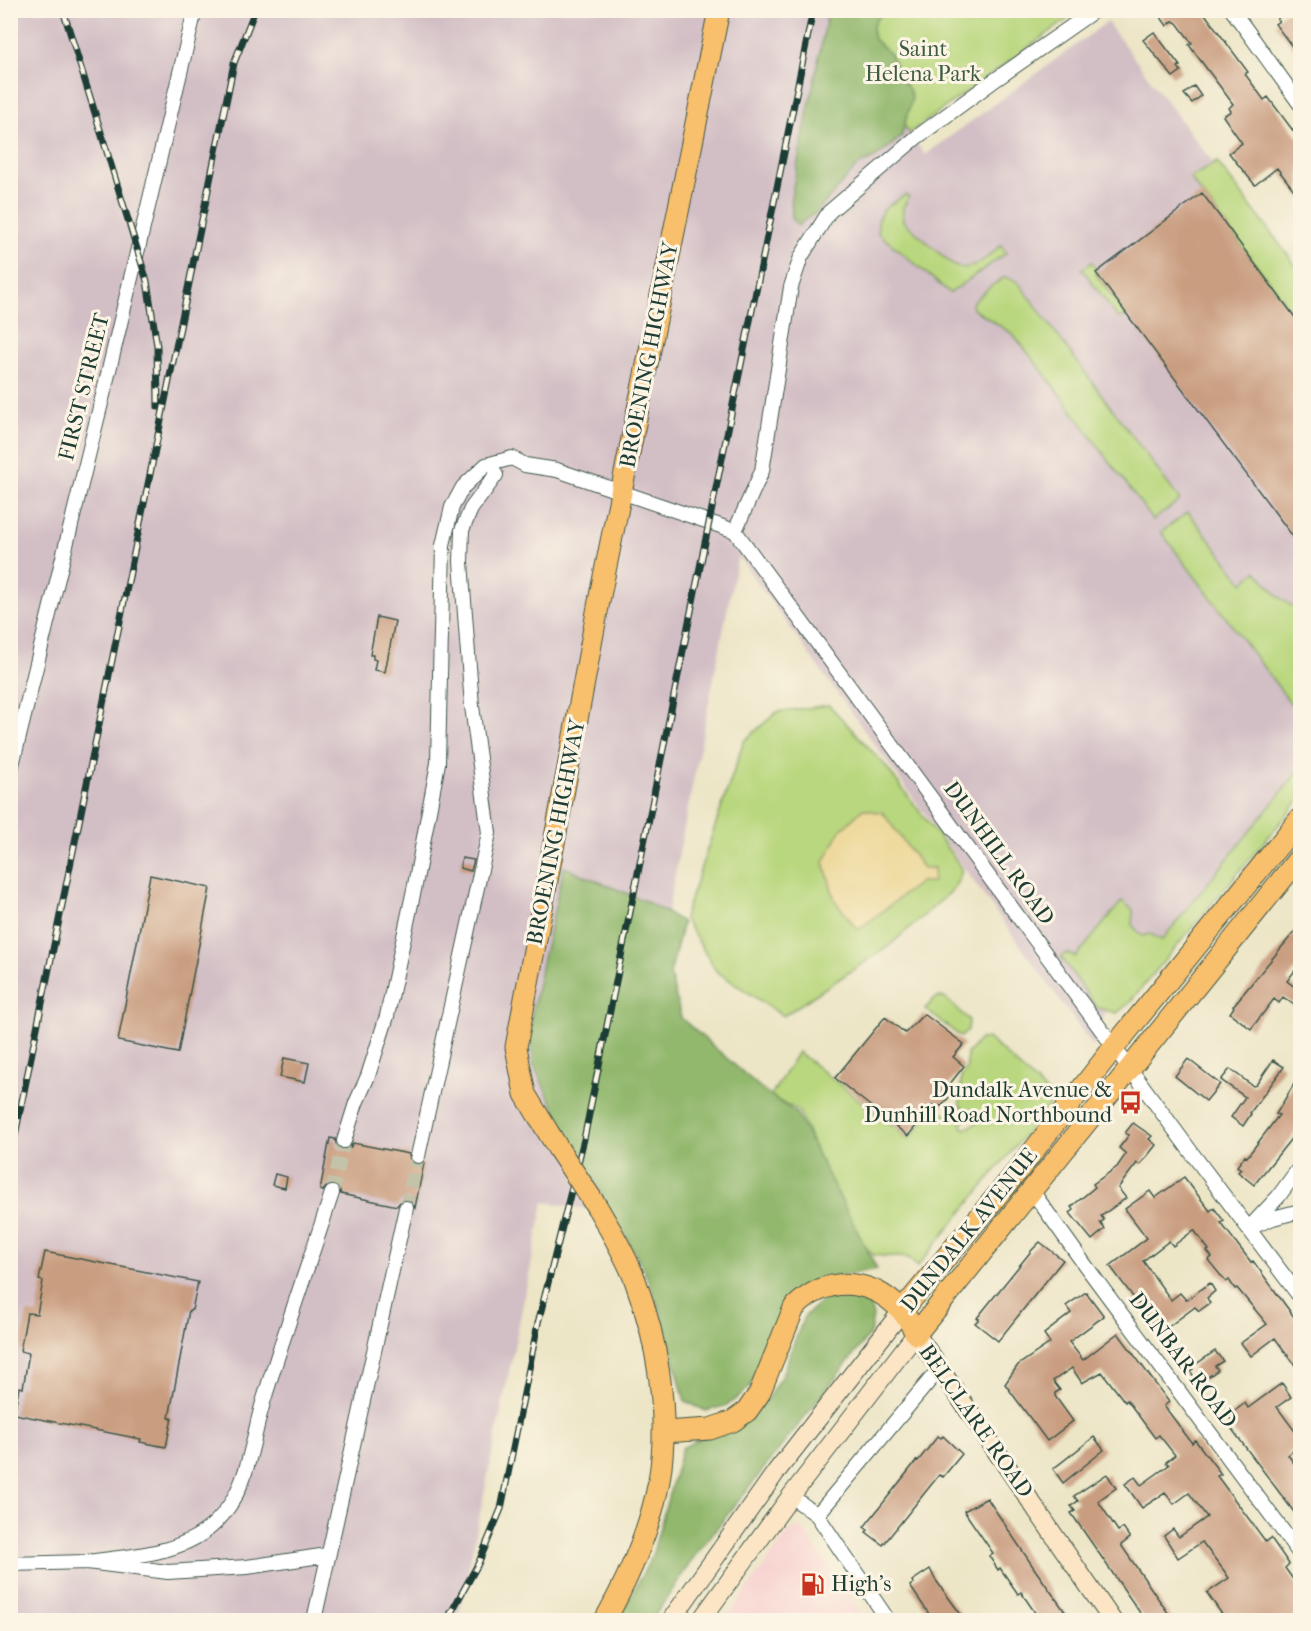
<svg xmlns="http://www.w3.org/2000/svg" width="1311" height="1631" font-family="'IM FELL French Canon',serif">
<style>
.built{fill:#f7d0cf}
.industrial{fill:#d2bec5}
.green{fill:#b9d77e;stroke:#6c8a59;stroke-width:1.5}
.forest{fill:#92b86d;stroke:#587a50;stroke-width:1.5}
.sand{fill:#eeda9e;stroke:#868c69;stroke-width:1.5}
.building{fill:#c99d80}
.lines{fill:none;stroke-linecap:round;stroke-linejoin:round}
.street-tunnel{stroke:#c3c3a9;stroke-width:14;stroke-dasharray:14 7;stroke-linecap:butt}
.street-casing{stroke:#3e564a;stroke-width:16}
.secondary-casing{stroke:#3e564a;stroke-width:20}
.primary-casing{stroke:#3e564a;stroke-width:23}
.street{stroke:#fff;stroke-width:14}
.secondary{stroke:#fce5c4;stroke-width:18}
.primary{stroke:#f8bf6c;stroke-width:21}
.rail-casing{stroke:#1f3d34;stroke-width:7}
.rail{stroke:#fcf5e5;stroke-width:4.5;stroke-dasharray:14;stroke-linecap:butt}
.primary-bridge-casing{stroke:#3e564a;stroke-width:23;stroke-linecap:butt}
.primary-bridge{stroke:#f8bf6c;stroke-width:21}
.labels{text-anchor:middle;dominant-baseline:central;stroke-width:6;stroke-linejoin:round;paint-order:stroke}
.park-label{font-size:22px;fill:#3e5c43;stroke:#fcf5e5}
.street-label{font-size:22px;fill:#1f3d34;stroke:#fcf5e5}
.poi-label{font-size:22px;fill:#1f3d34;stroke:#fcf5e5;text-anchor:end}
</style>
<rect width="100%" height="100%" fill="#fcf5e5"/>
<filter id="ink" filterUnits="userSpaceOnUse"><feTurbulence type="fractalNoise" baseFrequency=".0167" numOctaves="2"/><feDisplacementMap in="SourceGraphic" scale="12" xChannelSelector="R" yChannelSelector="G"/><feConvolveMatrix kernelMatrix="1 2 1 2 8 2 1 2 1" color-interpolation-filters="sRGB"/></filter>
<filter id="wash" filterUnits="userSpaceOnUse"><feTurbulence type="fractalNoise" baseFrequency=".008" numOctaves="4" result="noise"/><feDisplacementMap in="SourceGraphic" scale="24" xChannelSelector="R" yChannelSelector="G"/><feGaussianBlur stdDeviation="1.35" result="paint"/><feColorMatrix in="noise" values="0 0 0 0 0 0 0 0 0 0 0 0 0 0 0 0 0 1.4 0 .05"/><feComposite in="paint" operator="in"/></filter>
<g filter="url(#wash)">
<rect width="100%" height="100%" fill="#ece5c6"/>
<path class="built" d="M801,1527L865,1620H725L790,1530Z"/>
<path class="industrial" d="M11,11H835L834,17L909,133L925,155L1107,22L1300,279V776L1106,1010L1093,1046L738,556L648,1010L872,1256L544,1202L458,1620H11Z"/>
<path class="green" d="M835,10L1079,11L909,133L834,17Z
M1217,162L1300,271V322L1190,178Z
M905,195L909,197L903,208V221L954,266C973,273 988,257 1001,245L1006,253L950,293L878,233C876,209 887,207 905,195Z
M1092,262L1097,271L1095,273L1127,316L1118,318L1082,269Z
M1005,277L1018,282L1180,500L1153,520L1043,372L1013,334L973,309L972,303L991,286Z
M1188,512L1243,583L1256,571L1279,597L1300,612V713H1298L1161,532Z
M829,705L884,764L956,860L962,871L954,889L889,946L783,1016L716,971L684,918L744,741L777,712Z
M1300,769V799L1129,1003L1117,1013L1097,1008L1061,957L1066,953L1076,957L1122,901L1133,910L1132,925L1142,936L1150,934L1162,940Z
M939,997L945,998L969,1020L968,1030L961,1037L925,1009L934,999Z
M988,1038L1054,1099L917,1267L909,1258L873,1255L852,1231L798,1110L770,1097L798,1052L909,1139L935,1107L948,1116L957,1108L966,1116L961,1125L965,1129L979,1122L980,1115L973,1110L969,1115L960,1105L961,1078L967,1067V1054L980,1039Z"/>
<path class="forest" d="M828,11H884L876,20L872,29L874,39L890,54L902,80L909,89L912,98L901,137L876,157L857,166L816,213L806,219L798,226L792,218L791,197Z
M564,867L645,901L683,922L670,974L681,1018L762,1089L796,1113L877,1269L811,1281L782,1311L750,1387L728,1405L706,1411L685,1401L662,1315L644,1269L561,1122L534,1066L529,1028L541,968Z
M844,1292L866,1299L873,1315L870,1334L694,1557L652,1620H618L652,1556L682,1448L764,1404L781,1377L804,1317L820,1302Z"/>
<path class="sand" d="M863,809L883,813L923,868H934L933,882H920L858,930L835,901L824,862L840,831Z"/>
<g id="blocks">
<path class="building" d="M1156,10H1202L1248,72L1245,74L1264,100L1268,97L1300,140V198L1277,168L1255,185L1236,162L1229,153L1242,143L1223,116L1231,111L1229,108L1233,104L1189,45L1192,43L1177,23L1173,21L1167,26Z
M1288,10H1300V57L1275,24L1279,21L1277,19Z
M1154,32L1180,66L1178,67L1181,71L1173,77L1143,40Z
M1194,86L1201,96L1192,103L1184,94Z
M1202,193L1300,324V546L1096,273Z
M377,617L395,621L385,672L374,670L376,660L373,659V655H370Z
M462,858L474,860L471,871L460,868Z
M150,875L210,888L178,1053L118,1041Z
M1300,925V964L1287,981L1300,991V996L1294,1005L1283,997L1279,1003L1274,999L1251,1029L1230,1013L1234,1007L1233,1006Z
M924,1014L964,1044L953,1057L964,1066L949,1085L952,1093L942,1106L933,1105L908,1136L835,1078L885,1017L905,1033Z
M284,1058L309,1063L305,1082L280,1077Z
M1188,1059L1220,1084L1206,1101L1175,1076Z
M1273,1060L1284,1067L1250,1113L1251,1114L1243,1126L1231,1117L1245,1097L1221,1080L1230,1069L1253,1086L1256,1085Z
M1300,1074V1123L1290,1140L1254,1185L1238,1172L1241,1169L1237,1166L1245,1156L1247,1157L1279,1115L1276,1114Z
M1133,1123L1152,1136L1149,1139L1156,1145L1140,1165L1137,1163L1118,1188L1126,1198L1101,1216L1104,1220L1100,1223L1105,1229L1092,1240L1070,1213L1074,1210L1071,1207L1095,1187L1093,1184L1117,1167L1126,1154L1119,1148L1129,1135L1125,1133Z
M330,1138L335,1139L337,1147L342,1150L350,1148L353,1143L409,1154L410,1159L416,1165L424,1163L415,1208L412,1202L407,1199L400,1202L397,1206L341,1194L339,1188L334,1184L327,1186L323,1191L320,1190Z
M275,1174L287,1177L285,1188L272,1185Z
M1184,1177L1210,1211L1214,1208L1224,1221L1221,1223L1251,1262L1253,1261L1300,1325V1372L1275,1338L1251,1356L1241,1343L1267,1324L1237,1288L1235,1289L1229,1280L1226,1282L1208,1260L1212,1257L1207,1251L1209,1250L1194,1230L1173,1246L1169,1241L1143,1261L1171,1300L1180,1293L1186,1300L1210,1283L1215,1291L1207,1298L1210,1303L1199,1311L1195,1307L1160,1333L1110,1266L1147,1238L1125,1209L1150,1191L1155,1198Z
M1040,1242L1063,1260L998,1341L975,1323L979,1319L977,1318L1032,1250Z
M45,1252L198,1282L192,1310H189L169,1418H172L166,1447L140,1442L141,1439L14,1414L19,1387L23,1388L29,1353L20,1351L27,1313L37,1314L43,1281L39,1280Z
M1086,1292L1104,1316L1069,1342L1083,1360L1118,1333L1169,1402L1164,1406L1171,1415L1192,1443L1195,1440L1221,1474L1217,1476L1266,1542L1271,1538L1289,1564L1285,1568L1300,1589V1620H1226L1207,1593L1229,1578L1225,1572L1202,1542L1178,1558L1164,1536L1173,1529L1179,1537L1207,1517L1189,1493L1174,1504L1165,1493L1142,1508L1125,1484L1135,1477L1141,1485L1169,1465L1166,1462L1175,1455L1159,1435L1155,1438L1127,1400L1125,1402L1102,1372L1082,1383L1072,1368L1053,1381L1060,1390L1055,1393V1396L1073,1421L1047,1441L1005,1384L1018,1365L1050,1343L1044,1334L1071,1313L1066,1306Z
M1215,1351L1223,1361L1215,1366L1218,1370L1202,1381L1201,1380L1198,1382L1190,1371L1193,1369L1192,1367Z
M1282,1383L1291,1397L1277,1407L1300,1438V1445L1288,1455L1300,1471V1520L1228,1424L1232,1421L1228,1416L1245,1403L1248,1408Z
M938,1436L941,1438L943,1436L962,1454L943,1477L939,1475L883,1545L866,1532L868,1530L864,1527L917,1460L918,1461Z
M1094,1437L1104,1450L1063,1483L1053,1469Z
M1107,1474L1116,1488L1098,1501L1118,1531L1123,1528L1130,1538L1121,1545L1173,1620H1145L1071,1513L1075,1511L1071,1506L1078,1501L1074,1496Z
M987,1498L1036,1571L1071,1620H1040L1021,1592L1018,1594L1000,1568L998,1570L989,1556L993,1553L964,1511Z
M930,1569L935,1579L965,1620H933L910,1586L914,1583L912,1581Z"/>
</g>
</g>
<g filter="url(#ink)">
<use href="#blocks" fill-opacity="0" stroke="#3e564a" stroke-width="1.5"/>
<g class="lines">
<path class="street-tunnel" d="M332,1193L344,1141
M406,1208L418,1156"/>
<defs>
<path id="street" d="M1232,10L1300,104
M735,531L762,471L791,287L801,257L829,212L917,137L992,82L1095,10
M10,773L104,391L195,10
M344,1141L356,1103L368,1076L387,1016L415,885L438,763L443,545L452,507L463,487L486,465L512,458L525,465L557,470L735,531L1194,1156L1300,1297
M418,1156L489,833L472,706L461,562L462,530L471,509L496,475
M1032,1191L1085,1265L1300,1554
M1254,1226L1273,1218L1300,1211
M1249,1228L1278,1197L1300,1167
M791,1496L817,1515L888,1620
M817,1515L940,1368
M87,1562C130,1556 183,1555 216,1522C250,1489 251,1439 265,1396C286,1328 310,1260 332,1193
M10,1564L87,1562L168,1572L247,1567L327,1555
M314,1620L406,1208"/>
<path id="secondary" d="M671,1620L776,1472L902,1311
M701,1620L791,1496L916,1334L1112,1620"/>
<path id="primary" d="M559,1150L525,1094L516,1047L600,596L719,10
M597,1207C611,1231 625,1254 635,1280C658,1342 670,1415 659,1481C650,1530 629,1577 605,1620
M902,1311L1020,1168L1115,1046L1300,819
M664,1432L710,1429L733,1421L747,1411L759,1394L794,1308C827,1275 869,1277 901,1310C907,1317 912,1326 916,1334L1300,857"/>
</defs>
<use href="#street" class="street-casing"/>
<use href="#secondary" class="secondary-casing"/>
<use href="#primary" class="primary-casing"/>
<use href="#street" class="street"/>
<use href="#secondary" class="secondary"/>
<use href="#primary" class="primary"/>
<defs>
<path id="rail" d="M63,10L147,281L157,346L158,407
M10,1160L234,63L255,10
M447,1620L478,1564L501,1509L538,1323L584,1139L813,10"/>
</defs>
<use href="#rail" class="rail-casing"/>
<use href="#rail" class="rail"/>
<defs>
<path id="primary-bridge" d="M559,1150L597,1207"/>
</defs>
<use href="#primary-bridge" class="primary-bridge-casing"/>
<use href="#primary-bridge" class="primary-bridge"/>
</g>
</g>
<defs>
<symbol id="bus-bare" viewBox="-9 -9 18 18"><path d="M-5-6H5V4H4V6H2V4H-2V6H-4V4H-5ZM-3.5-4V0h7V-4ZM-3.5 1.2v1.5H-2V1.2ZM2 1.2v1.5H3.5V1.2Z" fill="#c8321e" stroke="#fcf5e5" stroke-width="2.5" paint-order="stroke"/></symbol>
<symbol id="fuel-bare" viewBox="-9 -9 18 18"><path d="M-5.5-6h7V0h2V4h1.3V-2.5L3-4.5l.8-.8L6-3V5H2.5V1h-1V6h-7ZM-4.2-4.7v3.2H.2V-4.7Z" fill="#c8321e" stroke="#fcf5e5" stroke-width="2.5" paint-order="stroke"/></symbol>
</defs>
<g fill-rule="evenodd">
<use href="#bus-bare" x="1114" y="1086" width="33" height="33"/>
<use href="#fuel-bare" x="796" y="1568" width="33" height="33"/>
</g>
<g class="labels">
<g class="park-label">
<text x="923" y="49">Saint<tspan x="923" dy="25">Helena Park</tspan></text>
</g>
<g class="street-label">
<text transform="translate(649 355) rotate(-79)">BROENING HIGHWAY</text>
<text transform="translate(84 387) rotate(-76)">FIRST STREET</text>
<text transform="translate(556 832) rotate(-79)">BROENING HIGHWAY</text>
<text transform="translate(999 853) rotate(54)">DUNHILL ROAD</text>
<text transform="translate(969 1230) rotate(-51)">DUNDALK AVENUE</text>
<text transform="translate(1183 1360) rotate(53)">DUNBAR ROAD</text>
<text transform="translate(976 1421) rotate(55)">BELCLARE ROAD</text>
</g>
<g class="poi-label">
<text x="1112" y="1090">Dundalk Avenue &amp;<tspan x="1112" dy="25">Dunhill Road Northbound</tspan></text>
<text x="831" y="1584" text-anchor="start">High's</text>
</g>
</g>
<rect width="1311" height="1631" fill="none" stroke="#fcf5e5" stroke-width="36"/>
</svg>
